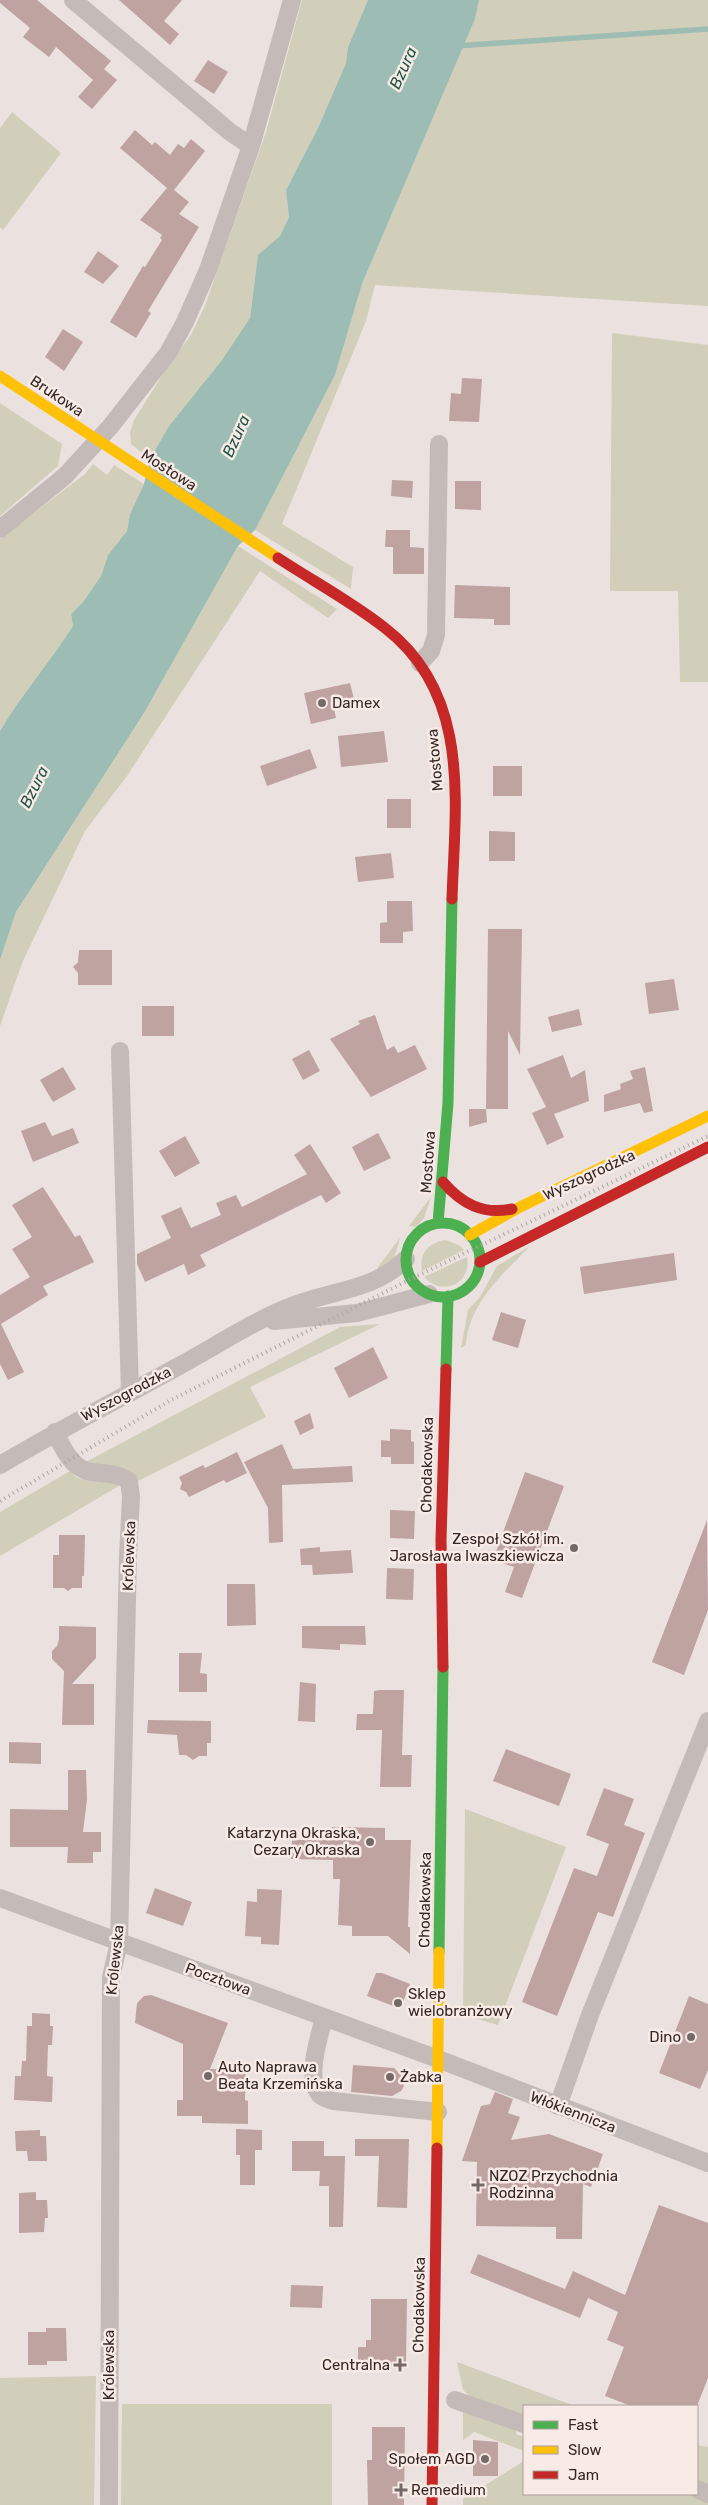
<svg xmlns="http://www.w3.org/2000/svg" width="708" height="2505" font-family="Rubik,sans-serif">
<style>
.green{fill:#d1ceb9}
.water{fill:#9cbcb4}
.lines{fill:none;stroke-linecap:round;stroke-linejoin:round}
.stream{stroke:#9cbcb4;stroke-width:5.5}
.building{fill:#bea3a1}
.street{stroke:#c4bbb8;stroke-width:18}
.fast{stroke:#4caf50;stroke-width:11}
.slow{stroke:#ffc107;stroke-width:11}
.jam{stroke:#c62828;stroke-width:11}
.rail{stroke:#aca4a2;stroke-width:4;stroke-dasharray:1 4;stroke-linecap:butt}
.poi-dot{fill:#746967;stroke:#f8ebe6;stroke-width:2}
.labels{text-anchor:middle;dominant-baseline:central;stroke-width:5;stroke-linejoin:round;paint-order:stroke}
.street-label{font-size:15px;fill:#342827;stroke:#f8ebe6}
.poi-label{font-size:15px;fill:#342827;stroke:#f8ebe6;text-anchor:start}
.water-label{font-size:16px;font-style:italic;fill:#1e544a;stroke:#f8ebe6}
</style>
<rect width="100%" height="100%" fill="#ebe2df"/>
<path class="green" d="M302,0H368L348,47L346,63L318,128L286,190L289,217L280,236L258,255L250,318L222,360L169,426L150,459L131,444L130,432L134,420L170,363L191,335L206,303L266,132Z
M479,0H708V306L375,285L366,321L282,524L353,567L351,589L255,530L335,375L362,284L475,19Z
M12,112L61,153L3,230L0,227V128Z
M612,333L708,345V682H680L678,591H610Z
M0,403L62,444L58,466L0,516Z
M93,464L107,475L114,465L144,484L130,514L127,531L108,555L101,576L83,602L71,614L73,626C50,662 22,694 0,731V539L85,474Z
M238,546L337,609L328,618L260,571L127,776L85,831L22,963L0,1026V960L16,912L144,713Z
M431,1197L424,1218L416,1227L409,1226Z
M400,1238L394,1259L379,1273L378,1267Z
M445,1240L459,1245L464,1250L422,1271C419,1253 428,1243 445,1240Z
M530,1246C502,1275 469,1303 466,1345L461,1348L468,1310L480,1297L497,1266Z
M467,1257C472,1284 442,1297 424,1277Z
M380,1324L250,1387L266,1417L134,1483V1474L121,1467L82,1464L340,1327Z
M70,1471C79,1482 88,1480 101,1479C108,1479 115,1482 122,1484L0,1556V1512Z
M465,1809L566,1847L498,2025L463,2015Z
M457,2362L575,2406H524V2416L470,2396L463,2390Z
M96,2376L94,2505H0V2378Z
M122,2404H332V2505H121Z
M463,2411L517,2428L516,2434L524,2437V2451L474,2432L463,2440Z
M697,2445L708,2447V2485L697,2480Z
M524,2461V2494H693L708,2499V2505H463V2499Z"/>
<path class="water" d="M368,0H479L475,19L362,284L335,375L255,530L238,546L144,713L16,912L0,960V731C22,694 50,662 73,626L71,614L83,602L101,576L108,555L127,531L130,514L144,484L150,459L169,426L222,360L250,318L258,255L280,236L289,217L286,190L318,128L346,63L348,47Z"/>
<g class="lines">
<path class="stream" d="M456,46L708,29"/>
</g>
<path class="building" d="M0,0H37L111,61L104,69L117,80L92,109L78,97L93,80L56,47L49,57L23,37L30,28L0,3Z
M119,0H182L164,21L179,34L170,45Z
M208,60L228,72L214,94L194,81Z
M135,130L152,145L155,142L170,155L178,144L184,148L191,139L205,151L174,190L189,202L179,214L199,227L148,311L151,313L136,338L110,322L143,266L145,267L162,240L160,238L162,235L140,220L167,188L120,148Z
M98,251L119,266L103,284L84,272Z
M63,329L83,342L64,371L45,357Z
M462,378L482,379L479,422L449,421L451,393L461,394Z
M392,480L413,481L412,498L391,496Z
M455,481H481V510L455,509Z
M386,530H410V547L424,548V574H393V547H385Z
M455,585L510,587V625H494V619L454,618Z
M350,683L354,699L333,704L336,718L311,724L304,693Z
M384,731L388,762L341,767L338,736Z
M310,749L317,768L267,786L260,766Z
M493,766H522V796H493Z
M387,799H411V828H387Z
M489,831L515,832V861H489Z
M391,853L394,878L358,882L355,857Z
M387,901H412L413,931L403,932V943H380V923L387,922Z
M488,929H522L520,1055L508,1031V1109H486Z
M79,950H112V985H78V973L73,967L78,962Z
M674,979L679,1010L649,1014L645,983Z
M142,1006H174V1036H142Z
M579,1009L582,1025L552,1032L548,1017Z
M375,1015L387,1050L394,1046L398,1053L415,1045L427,1069L371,1097L330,1039L360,1024L358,1021Z
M309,1050L320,1071L303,1080L292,1059Z
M563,1055L571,1078L585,1070L589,1101L554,1114L564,1137L547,1145L532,1113L546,1107L527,1069Z
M63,1067L76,1089L53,1102L40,1080Z
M645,1067L653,1111L644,1113L640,1103L604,1112V1095L621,1089L620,1084L633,1079L630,1071Z
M469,1109H486L487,1122L469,1127Z
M45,1122L52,1136L73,1128L79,1143L33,1162L21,1131Z
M378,1133L391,1158L364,1171L352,1147Z
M185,1136L200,1163L175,1177L159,1151Z
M310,1144L341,1193L326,1203L321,1195L200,1255L206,1266L188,1275L184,1264L145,1282L137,1264V1254L171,1238L161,1216L181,1207L191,1228L221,1215L216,1203L236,1195L242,1207L307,1174L294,1155Z
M43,1187L75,1237L80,1235L94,1262L43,1286L48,1295L1,1324L24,1372L8,1380L0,1364V1295L30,1277L12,1249L32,1237L12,1205Z
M674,1253L677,1280L584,1294L580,1267Z
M501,1312L526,1320L518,1348L492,1340Z
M373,1347L388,1378L349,1398L334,1368Z
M310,1413L314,1428L300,1435L294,1421Z
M390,1429L411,1430V1441L414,1442V1464H391V1457H381V1440L390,1441Z
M282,1444L293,1469L352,1466L353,1482L282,1485L283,1542L269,1543L268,1508L244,1462Z
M237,1452L247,1473L226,1483L224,1480L189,1497L186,1492L180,1489L182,1483L179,1477L203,1465L205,1468Z
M525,1472L564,1486L522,1598L505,1592L514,1567L493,1560Z
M390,1510L415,1511L414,1539L390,1538Z
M707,1520L708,1610L684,1675L652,1662Z
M59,1535H85L84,1576H82V1588H72L68,1591L64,1588H53V1555H59Z
M320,1547V1552L351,1550L353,1573L313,1575L312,1565H301L300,1549Z
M387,1568L414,1569L413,1600L386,1599Z
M227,1584H255L256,1625L227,1626Z
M59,1626L96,1627V1658L72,1684H94V1725H62L64,1671L52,1659V1651L57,1646L59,1639Z
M302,1626H365L366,1645L340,1644V1650L302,1648Z
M179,1653H202L200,1673L207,1674V1692H179Z
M300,1682L316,1684L315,1722L298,1721Z
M380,1690H404L402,1755H412L411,1787H380L382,1730H356L357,1714H373L374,1691Z
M148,1720L211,1721V1743H207V1756H199L193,1760L186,1755H179L177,1735L147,1733Z
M9,1742L41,1743V1764L9,1763Z
M506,1749L571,1774L559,1806L493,1781Z
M68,1770H86L87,1799L83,1832H101V1852H93V1863H67L68,1847H10V1809L68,1810Z
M604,1788L634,1799L624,1825L645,1833L613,1917L598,1912L557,2016L522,2002L574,1868L597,1876L609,1844L586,1835Z
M332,1827L385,1828V1840H411L408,1927H410V1954L388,1936H352V1926L338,1925L340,1879H333V1860L291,1859L292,1840H332Z
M155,1888L192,1902L183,1926L146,1913Z
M257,1889L282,1890L279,1945L261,1944V1937L245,1936L247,1901L257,1902Z
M376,1973H382L410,1984L403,2002L396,2007L367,1996Z
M151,1995L228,2023L210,2069H246L245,2100L248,2101V2124L202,2123V2116H177V2100H183V2044L135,2023L137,2003L144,1996Z
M689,1996L708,2004V2070L700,2089L659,2073Z
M32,2013L50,2014V2026H53L52,2045H48L47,2076L53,2077L52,2102L14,2100L15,2076H21L22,2061H26L27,2026H32Z
M353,2065L394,2068L402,2076L404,2086L401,2091L392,2096L351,2092Z
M495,2092L513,2099L508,2113L520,2117L511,2140L549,2134L603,2154L591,2187L583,2184L582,2239H556V2227L476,2226L477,2162L462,2161L481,2106L490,2104Z
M236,2129L262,2130V2150H255V2185H240V2155H236Z
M40,2130V2136H46L47,2161H28L27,2151H16L15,2131Z
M355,2139H409L407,2208L377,2207L379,2156H355Z
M292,2141H324V2156H345L343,2227H329V2186H319L320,2171H292Z
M36,2192V2200H47L48,2218H45L44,2232L19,2233V2193Z
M659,2205L708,2223V2378L697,2406H631L605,2396L624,2347L607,2340L618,2312L588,2298L580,2318L470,2273L478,2254L565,2289L573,2271L625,2295Z
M291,2285L323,2286L322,2308L290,2307Z
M371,2299H407L406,2363L402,2367H358V2347H366V2340H371Z
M46,2328H66L67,2361H47V2365H28V2332H46Z
M372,2427H405L404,2505H368L367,2460H372Z
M473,2440L498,2442V2476H473Z"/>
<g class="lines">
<path class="street" d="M73,0L230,132L251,146
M0,529L65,476L110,427L168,353L184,324L208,270L251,146L292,0
M420,663L431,651L436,635L439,444
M120,1051L130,1393
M274,1321L357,1313L429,1294
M55,1432C62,1446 70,1466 87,1471C103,1475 115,1471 129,1481L131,1497L128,1556L119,1943L111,1977L109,2505
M0,1465C59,1430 119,1399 179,1366C216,1346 253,1321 292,1306C333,1290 373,1291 406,1259
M0,1898L438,2059L708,2163
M324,2018C319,2037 306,2077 319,2094C322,2098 328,2099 333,2101L438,2112
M558,2106L590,2015L708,1721
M455,2400L524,2424
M697,2489L708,2494"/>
<path class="fast" d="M438,1223L448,1103L452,899
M406 1260a37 37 0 1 1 74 0a37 37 0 1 1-74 0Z
M446,1369L448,1296
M439,1952L443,1667"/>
<path class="slow" d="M0,376L278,558
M470,1235L520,1207L708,1116
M437,2148L439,1952"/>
<path class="jam" d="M278,558C313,581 352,602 385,628C472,695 455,803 452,899
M443,1182C462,1204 483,1215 512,1209
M480,1262L708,1147
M443,1667L441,1540L446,1369
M432,2505L437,2148"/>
<path class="rail" d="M0,1501L171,1400L411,1279L708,1136"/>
</g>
<g class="poi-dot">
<circle cx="322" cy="703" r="5"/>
<circle cx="574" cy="1548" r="5"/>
<circle cx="370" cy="1842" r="5"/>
<circle cx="398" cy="2003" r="5"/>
<circle cx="691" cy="2037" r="5"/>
<circle cx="208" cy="2076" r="5"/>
<circle cx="390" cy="2077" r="5"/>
<path d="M475.5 2177.5h5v5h5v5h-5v5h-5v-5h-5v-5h5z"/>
<path d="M397.5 2357.5h5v5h5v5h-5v5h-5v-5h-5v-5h5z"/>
<circle cx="485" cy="2459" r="5"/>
<path d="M398.5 2482.5h5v5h5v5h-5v5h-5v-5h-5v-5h5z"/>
</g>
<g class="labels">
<g class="street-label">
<text transform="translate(57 396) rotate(34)">Brukowa</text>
<text transform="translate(169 470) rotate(33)">Mostowa</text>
<text transform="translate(435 760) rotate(-95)">Mostowa</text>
<text transform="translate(428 1162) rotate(-86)">Mostowa</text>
<text transform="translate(589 1175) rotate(-25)">Wyszogrodzka</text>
<text transform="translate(126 1394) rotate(-28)">Wyszogrodzka</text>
<text transform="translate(427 1465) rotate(-89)">Chodakowska</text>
<text transform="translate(129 1556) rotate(-88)">Królewska</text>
<text transform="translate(425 1900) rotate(-89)">Chodakowska</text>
<text transform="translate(115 1960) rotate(-84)">Królewska</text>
<text transform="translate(218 1979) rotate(20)">Pocztowa</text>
<text transform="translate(573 2112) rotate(21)">Włókiennicza</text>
<text transform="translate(419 2305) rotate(-89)">Chodakowska</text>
<text transform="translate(109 2365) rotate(-90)">Królewska</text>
</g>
<g class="poi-label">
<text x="332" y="703">Damex</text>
<text x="564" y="1539" text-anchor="end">Zespoł Szkół im.<tspan x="564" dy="17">Jarosława Iwaszkiewicza</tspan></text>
<text x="360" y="1833" text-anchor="end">Katarzyna Okraska,<tspan x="360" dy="17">Cezary Okraska</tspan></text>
<text x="408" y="1994">Sklep<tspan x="408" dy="17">wielobranżowy</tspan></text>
<text x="681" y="2037" text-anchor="end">Dino</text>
<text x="218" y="2067">Auto Naprawa<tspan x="218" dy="17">Beata Krzemińska</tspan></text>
<text x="400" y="2077">Żabka</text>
<text x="489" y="2176">NZOZ Przychodnia<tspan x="489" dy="17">Rodzinna</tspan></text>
<text x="390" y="2365" text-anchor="end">Centralna</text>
<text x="475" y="2459" text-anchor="end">Społem AGD</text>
<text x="411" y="2490">Remedium</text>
</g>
<g class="water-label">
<text transform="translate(403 68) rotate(-66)">Bzura</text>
<text transform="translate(236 436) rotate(-66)">Bzura</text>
<text transform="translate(34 787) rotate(-63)">Bzura</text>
</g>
</g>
<rect x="523" y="2405" width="175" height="90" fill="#f8ebe6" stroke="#aa9d9a"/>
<rect x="533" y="2421" width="25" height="8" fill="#4caf50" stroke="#aa9d9a"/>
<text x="568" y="2430" font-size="15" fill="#342827">Fast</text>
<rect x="533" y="2446" width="25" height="8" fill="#ffc107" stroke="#aa9d9a"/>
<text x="568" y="2455" font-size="15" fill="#342827">Slow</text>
<rect x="533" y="2471" width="25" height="8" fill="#c62828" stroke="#aa9d9a"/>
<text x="568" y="2480" font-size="15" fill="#342827">Jam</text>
</svg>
